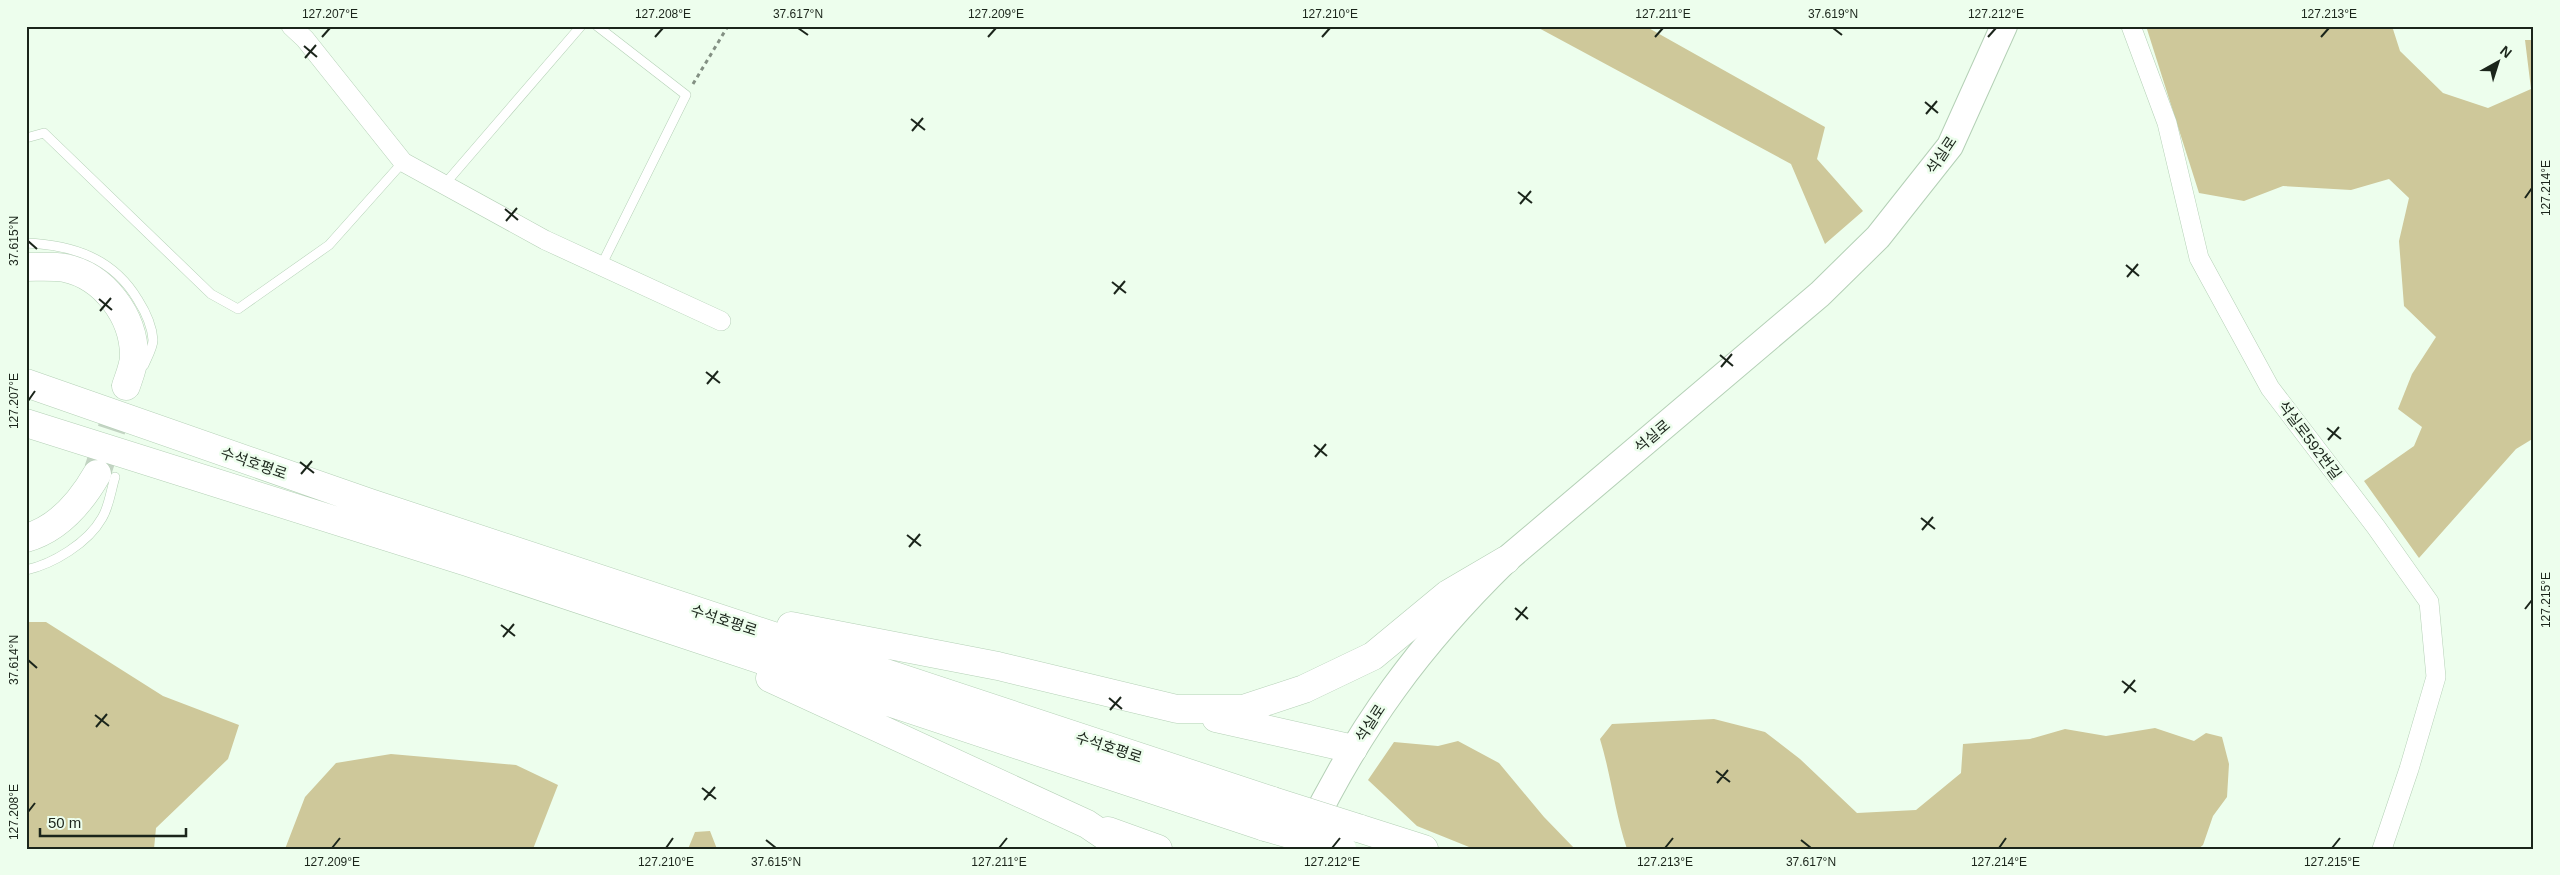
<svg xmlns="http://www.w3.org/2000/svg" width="2560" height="875" font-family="Helvetica,'Noto Sans KR',sans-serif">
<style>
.green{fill:#cec89a}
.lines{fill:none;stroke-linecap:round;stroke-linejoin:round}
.highway-tunnel{stroke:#c3d3c3;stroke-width:28;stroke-dasharray:28 14;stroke-linecap:butt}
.lane-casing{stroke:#b4d0b6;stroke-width:10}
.street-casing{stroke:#b4d0b6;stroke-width:20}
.secondary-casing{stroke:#b4d0b6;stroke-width:28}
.highway-casing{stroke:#b4d0b6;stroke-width:29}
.path{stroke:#839083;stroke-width:3;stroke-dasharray:4 4;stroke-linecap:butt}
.lane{stroke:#fff;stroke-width:9}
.street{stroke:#fff;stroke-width:19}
.secondary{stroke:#fff;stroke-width:26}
.highway{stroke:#fff;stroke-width:28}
.highway-bridge-casing{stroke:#b4d0b6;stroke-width:29;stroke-linecap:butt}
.highway-bridge{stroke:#fff;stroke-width:28}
.ticks{fill:none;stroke:#1b251b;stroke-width:2}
.labels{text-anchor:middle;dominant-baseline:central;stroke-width:5;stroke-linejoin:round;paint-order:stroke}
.street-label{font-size:15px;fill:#1b251b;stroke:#edfeed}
.neatline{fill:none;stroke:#1b251b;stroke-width:2}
.ticks-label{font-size:12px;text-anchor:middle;fill:#1b251b}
</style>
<rect width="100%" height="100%" fill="#edfeed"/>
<path class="green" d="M1535,26H1645L1825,127L1817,159L1863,211L1825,244L1791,164Z
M2146,26H2392L2400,51L2443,93L2488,108L2531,89L2525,40H2534V438L2516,449L2419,558L2364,481L2414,446L2422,427L2398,409L2412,374L2436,337L2404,306L2399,241L2409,198L2389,179L2351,190L2283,186L2244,201L2199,193Z
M26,622H46L163,696L239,725L228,759L156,828L154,849H26Z
M1714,719L1765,732L1800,759L1857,813L1916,810L1961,773L1963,744L2030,739L2065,729L2106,736L2155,728L2194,741L2206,733L2222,737L2229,764L2227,797L2213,816L2203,845L2198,849H1627C1615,813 1611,775 1600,739L1612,724Z
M1458,741L1499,763L1544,817L1575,849H1474L1417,826L1368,780L1394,742L1438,746Z
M391,754L516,765L558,785L533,849H285L305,797L336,763Z
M710,831L717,849H688L695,832Z"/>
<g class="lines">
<path class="highway-tunnel" d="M98,470L126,386"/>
<defs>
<path id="lane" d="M597,26L686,95L601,266
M26,138L44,133L211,294L238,309L329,245L403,162
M444,185L581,26
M26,243C73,245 113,258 138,300C145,311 152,326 153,340C153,347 147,358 144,365
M26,570C53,564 88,543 102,518C109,507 111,490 115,477"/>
<path id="street" d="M291,26L305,39L403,162L545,240L721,321
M2131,26L2167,123L2199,258L2270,388L2376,527L2429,602L2436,677L2409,769L2382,849"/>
<path id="secondary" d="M1307,835C1360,726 1419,645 1506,560L1820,294L1878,237L1950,146L2004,26"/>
<path id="highway" d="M26,267C39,267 53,266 65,268C104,276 134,316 134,356C134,365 129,377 126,386
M26,383L370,503L1273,801
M26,423L467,562L1265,827
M26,538C58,529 81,502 97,474
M791,626L998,666L1177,709H1243L1304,689L1373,656L1448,594L1506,560
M770,678L1087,824L1124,849
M1216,718L1353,749
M1358,828L1424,849
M1108,831L1158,849"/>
</defs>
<use href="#lane" class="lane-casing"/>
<use href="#street" class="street-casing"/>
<use href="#secondary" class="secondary-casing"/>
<use href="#highway" class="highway-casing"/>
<path class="path" d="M693,84L728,26"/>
<use href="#lane" class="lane"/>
<use href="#street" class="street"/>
<use href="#secondary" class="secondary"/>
<use href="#highway" class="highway"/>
<defs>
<path id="highway-bridge" d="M1273,801L1358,828
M1265,827L1342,849"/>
</defs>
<use href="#highway-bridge" class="highway-bridge-casing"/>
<use href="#highway-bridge" class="highway-bridge"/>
</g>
<path class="ticks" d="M798,28L808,35M1833,28L1842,35M322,37L330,28M655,37L663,28M988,37L996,28M1322,37L1330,28M1655,37L1663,28M1988,37L1996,28M2321,37L2329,28M304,46L317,57M305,58L316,45M1925,102L1938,113M1926,114L1937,101M911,119L925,130M912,131L923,118M1518,192L1532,203M2525,198L2532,188M1520,204L1531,191M505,209L518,220M506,221L517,208M28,241L37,249M2126,265L2139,276M2127,277L2138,264M1112,282L1126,293M1114,294L1125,281M99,299L112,310M100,311L111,298M1720,355L1733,366M1721,367L1732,354M706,372L720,383M707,384L718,371M28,401L35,391M2327,428L2341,439M2328,440L2339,427M1314,445L1327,456M1315,457L1326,444M300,462L314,473M301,474L312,461M1921,518L1935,529M1922,530L1933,517M907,535L921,546M909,547L920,534M1515,608L1528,619M2525,609L2532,600M1516,620L1527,607M501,625L515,636M503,637L514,624M28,660L37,668M2122,681L2136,692M2124,693L2135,680M1109,698L1122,709M1110,710L1121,697M95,715L109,726M96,727L107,714M1716,771L1730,782M1717,783L1728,770M702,788L716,799M704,800L715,787M28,812L35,803M766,840L776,848M1801,840L1811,848M332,848L340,838M666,848L673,838M999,848L1007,838M1332,848L1340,838M1665,848L1673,838M1999,848L2006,838M2332,848L2340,838"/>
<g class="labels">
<g class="street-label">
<text transform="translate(1941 155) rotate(-56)">석실로</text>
<text transform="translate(1652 436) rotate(-40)">석실로</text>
<text transform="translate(2310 440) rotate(53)">석실로592번길</text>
<text transform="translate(254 463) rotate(19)">수석호평로</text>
<text transform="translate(724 620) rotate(18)">수석호평로</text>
<text transform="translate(1370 723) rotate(-57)">석실로</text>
<text transform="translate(1109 747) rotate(18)">수석호평로</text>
</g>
</g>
<rect width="2560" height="875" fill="none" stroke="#edfeed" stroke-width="55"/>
<g transform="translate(2498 62) rotate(39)" stroke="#edfeed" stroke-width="4" paint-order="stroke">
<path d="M0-4L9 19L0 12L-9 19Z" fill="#1b251b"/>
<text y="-8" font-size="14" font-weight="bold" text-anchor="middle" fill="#1b251b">N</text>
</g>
<path d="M40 828v8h146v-8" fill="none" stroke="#1b251b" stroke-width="2.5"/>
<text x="48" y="828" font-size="15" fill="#1b251b" stroke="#edfeed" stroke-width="4" paint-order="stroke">50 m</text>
<rect x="28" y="28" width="2504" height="820" class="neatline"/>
<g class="ticks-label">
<text x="330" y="18">127.207°E</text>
<text x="663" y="18">127.208°E</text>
<text x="798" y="18">37.617°N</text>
<text x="996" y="18">127.209°E</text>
<text x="1330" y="18">127.210°E</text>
<text x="1663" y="18">127.211°E</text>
<text x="1833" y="18">37.619°N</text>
<text x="1996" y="18">127.212°E</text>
<text x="2329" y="18">127.213°E</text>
<text transform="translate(2546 188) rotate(-90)" y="4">127.214°E</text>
<text transform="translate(14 241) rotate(-90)" y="4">37.615°N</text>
<text transform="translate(14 401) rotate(-90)" y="4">127.207°E</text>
<text transform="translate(2546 600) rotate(-90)" y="4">127.215°E</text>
<text transform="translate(14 660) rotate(-90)" y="4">37.614°N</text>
<text transform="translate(14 812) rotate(-90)" y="4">127.208°E</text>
<text x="332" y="866">127.209°E</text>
<text x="666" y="866">127.210°E</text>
<text x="776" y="866">37.615°N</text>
<text x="999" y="866">127.211°E</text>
<text x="1332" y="866">127.212°E</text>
<text x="1665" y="866">127.213°E</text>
<text x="1811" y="866">37.617°N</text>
<text x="1999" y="866">127.214°E</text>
<text x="2332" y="866">127.215°E</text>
</g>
</svg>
